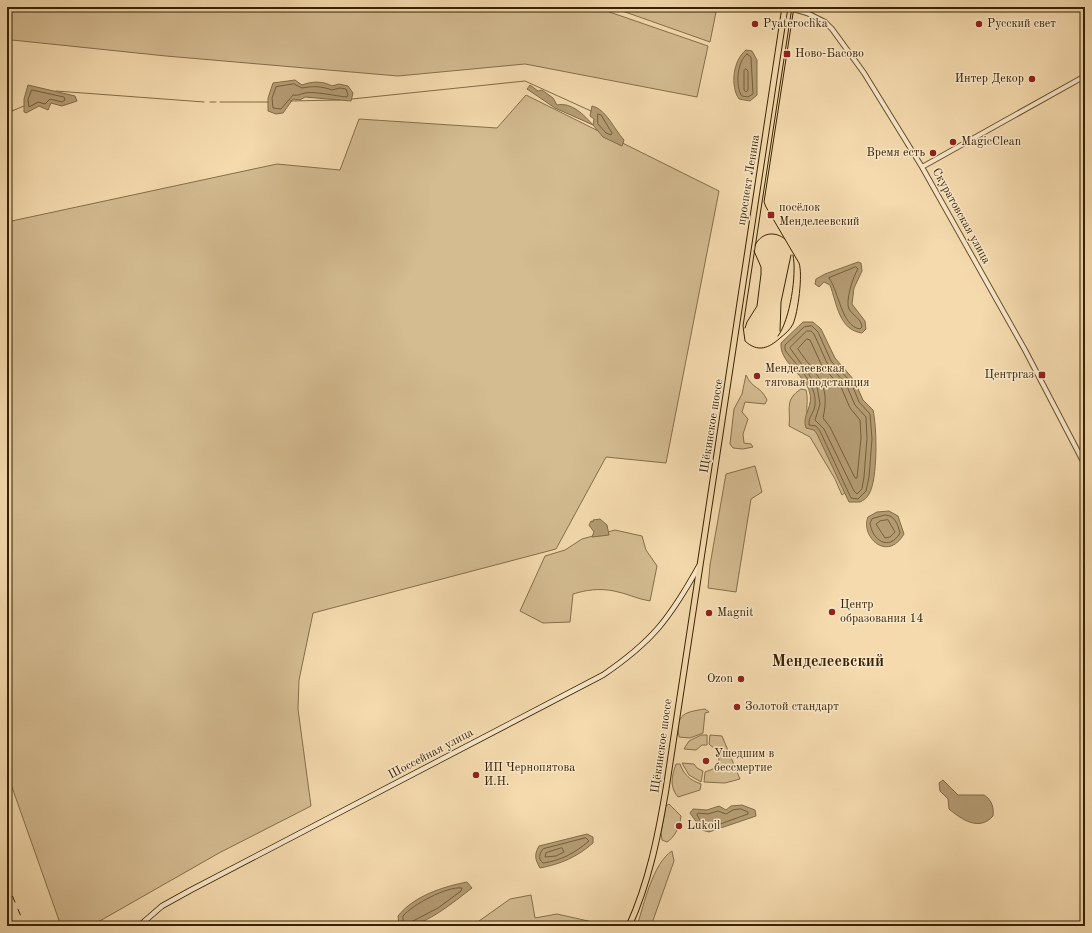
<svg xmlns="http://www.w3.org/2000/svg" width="1092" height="933" font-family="'Old Standard TT',serif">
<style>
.green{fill:#d4bb90;stroke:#866e48}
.water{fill:#b49b72;stroke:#836b44}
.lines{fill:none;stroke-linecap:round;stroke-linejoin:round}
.shore{stroke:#765e39;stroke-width:1}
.stream{stroke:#836b44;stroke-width:1}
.tertiary-casing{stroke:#68502b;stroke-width:6}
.secondary-casing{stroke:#392200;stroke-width:6}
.primary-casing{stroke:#392200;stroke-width:7}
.tertiary{stroke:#f8e7ca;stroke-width:4}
.secondary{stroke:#f8e7ca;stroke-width:4.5}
.primary{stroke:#f4daad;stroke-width:5}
.tram{stroke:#392200;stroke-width:1}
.rail{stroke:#392200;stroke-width:1;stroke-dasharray:7 7;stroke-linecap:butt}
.poi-dot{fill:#8f2418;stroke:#f8e7ca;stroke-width:1.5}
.labels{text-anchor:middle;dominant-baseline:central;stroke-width:3;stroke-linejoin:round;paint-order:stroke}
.poi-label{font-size:12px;fill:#392200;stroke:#f8e7ca;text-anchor:start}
.street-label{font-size:12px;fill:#392200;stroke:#f8e7ca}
.district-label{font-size:16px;font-weight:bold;fill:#392200;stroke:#f8e7ca}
</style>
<rect width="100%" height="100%" fill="#f4daad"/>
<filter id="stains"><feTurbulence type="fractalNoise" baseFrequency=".005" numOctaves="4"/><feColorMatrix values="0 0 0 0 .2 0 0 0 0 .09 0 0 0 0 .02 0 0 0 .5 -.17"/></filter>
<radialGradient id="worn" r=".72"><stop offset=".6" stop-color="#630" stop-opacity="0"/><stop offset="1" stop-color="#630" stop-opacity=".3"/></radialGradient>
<path class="green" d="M7,7H595L708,46L697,97L525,64L398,76L166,56L12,40L7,44Z
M611,7H717L710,42Z
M526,95L719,191L666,463L606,457L556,549L313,613L299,680L298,709L311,806L219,853L91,926H61L7,773V222L277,164L340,170L359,119L497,128Z
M746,375C753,390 760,385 767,400L765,404L745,402L742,412L748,419L743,434L744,443L751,444L753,447L743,449L733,448L730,444L734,409L742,394Z
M801,389L806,390C809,402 805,408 808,418L814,422L846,492L842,495L835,479L810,437L789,426C791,409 784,400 801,389Z
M755,466L762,492L751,499L736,592L708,588L710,565L726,474Z
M615,530L642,536L646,550L657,566L650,601C637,599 626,593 614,591C599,588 586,590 573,594L570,622L543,623L520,611L545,556L565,550L582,539Z
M705,709L709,712L705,713L703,733L690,738L679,737C675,714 685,712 705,709Z
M701,735H707V745H702L696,750L684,749L689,741Z
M710,735L722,736L740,779L725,783L704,782L705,772L713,769L719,760L716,750L709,744Z
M682,763L694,764L697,768L703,771L701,782L689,775Z
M676,764H680C684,775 690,780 701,784L700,790L678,797C669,786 672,776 676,764Z
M669,804L681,816C680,826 675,837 667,842L662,840L661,833L666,806Z
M672,851L674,861L651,926H637C644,904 653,863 672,851Z
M531,895L535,918L557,914L597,923L596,926H472L510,899Z"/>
<path class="water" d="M746,50L752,51L757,60V95L750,101L739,99C730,86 733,60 746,50Z
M295,80L302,85C312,81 323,81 332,86L339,84L348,86L353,93L351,101L305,97L300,100L293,99L283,113L276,114L268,111V98L273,83Z
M28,85L75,96L77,101L62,106L51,103L48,110L39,106L26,113L24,112V99Z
M530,85L538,91L542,90L553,98L557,105C572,102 584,115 593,125L594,119L590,116L592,106C606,109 614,129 624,140L622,146L603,137L593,125L555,108L527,89Z
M858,262L861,263L862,271L854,288L852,304L865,321L866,329L862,333C839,330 837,304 830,285L824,282L819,287L815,284L816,279L825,274Z
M803,322H813L821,329L835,358L854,380L863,400L873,410C877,427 878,479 869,494C867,498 864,500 860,502H849L817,434L814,430L806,428C801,415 815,406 809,390C803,374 779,361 781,343Z
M889,511L898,516L904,534C887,563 860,536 868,517L877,512Z
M600,519L607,525L609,535L592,537L594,532L589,525L591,521L593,522V520Z
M943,780L958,795H984C992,800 994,808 993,816C979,832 961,819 949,809L948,799L940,791L939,783Z
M742,805L755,810L756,816L709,832L702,830L690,813L693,809L707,810L719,806L726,810L731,806Z
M587,834L593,837V843C577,857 561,864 540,868C535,859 534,855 539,846Z
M467,882L472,888C456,900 419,932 399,925L398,916C414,896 442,887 467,882Z"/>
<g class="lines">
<path class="shore" d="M747,54L751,57L753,94L748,97L742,96C735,87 737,61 747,54Z
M746,69L748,71V90L746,92L744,90V71Z
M294,84L302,88C313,86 321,86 332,90L340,88L346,89L348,95L347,97C335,96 315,91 305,93C299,94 299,96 293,95L281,109L273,108L272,98L276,87Z
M32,90L64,97L65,100L62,102L50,99L45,104L38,102L29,107L28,100Z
M598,114L601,115L612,133L611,135L606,133L598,124Z
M856,267L858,269C853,276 845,302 849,309C853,316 861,318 862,327L860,329C841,326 839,291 829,278Z
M812,326L818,332L831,361L851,382L859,402L870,414L872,439L869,477L866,491L858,499L851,498L820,431L816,426L809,425C808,417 815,412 815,404C817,384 796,365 785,350V345L804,327Z
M807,331H811L814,334L827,363L846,384L855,405L866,417L867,438L864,477L862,489L857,494L854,491L824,429L815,420L820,404L817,386L790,348Z
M807,339L810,340L822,366L841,387L850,408L860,420L861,438L857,478H855L830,427L823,418C831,383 816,376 798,349Z
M885,515C895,515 898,525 900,533C889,552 872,540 870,523L872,519Z
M888,520L895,532L890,537L885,538L876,524L880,521Z
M741,809L748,812V814L709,828L704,827L697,815L698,813L708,814L718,811L726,814L733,810Z
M586,838L589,841C575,853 560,861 543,863C538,859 539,854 543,849Z
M562,848L564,852L556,856L545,857L546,853Z
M403,926V916C412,905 447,886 462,888L461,891L438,908L413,921L411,926"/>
<path class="stream" d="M56,91L204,102
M352,99L525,81L591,111
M290,101L340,100
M210,102H216
M220,102H268
M7,113L24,106"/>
<defs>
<path id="tertiary" d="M786,7L807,13L825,22L832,29L864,73L922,167L1025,350L1085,465
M922,167L1085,76"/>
<path id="secondary" d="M139,926L162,906L191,890L603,675C653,641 670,618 699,566"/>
<path id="primary" d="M629,926C649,882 658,836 666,789L785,7"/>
</defs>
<use href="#tertiary" class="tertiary-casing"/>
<use href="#secondary" class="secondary-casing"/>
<use href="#primary" class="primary-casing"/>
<use href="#tertiary" class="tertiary"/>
<use href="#secondary" class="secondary"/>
<use href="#primary" class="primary"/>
<path class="tram" d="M792,7L743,326L745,341C758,353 769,348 780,338C785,334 790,330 793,324C798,313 803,274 799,263L766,207L764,202L794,7
M755,245C762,232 775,231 785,239
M745,328L747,322L757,306L761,274V267L754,251
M780,331L781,302L791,255
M778,336C790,320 797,274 793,255"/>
<path class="rail" d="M7,883L25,926"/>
</g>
<g class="poi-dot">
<circle cx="755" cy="24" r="4"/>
<circle cx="979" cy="24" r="4"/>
<rect x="783" y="50" width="8" height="8" rx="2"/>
<circle cx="1032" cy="79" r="4"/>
<circle cx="953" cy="142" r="4"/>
<circle cx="933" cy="153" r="4"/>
<rect x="767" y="211" width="8" height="8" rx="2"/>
<rect x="1038" y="371" width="8" height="8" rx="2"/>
<circle cx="757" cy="376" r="4"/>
<circle cx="832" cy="612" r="4"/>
<circle cx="709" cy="613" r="4"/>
<circle cx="741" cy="679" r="4"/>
<circle cx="737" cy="707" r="4"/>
<circle cx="706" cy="761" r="4"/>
<circle cx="476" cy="775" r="4"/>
<circle cx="679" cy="826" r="4"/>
</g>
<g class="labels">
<g class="poi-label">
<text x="763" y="24">Pyaterochka</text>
<text x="987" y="24">Русский свет</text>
<text x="795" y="54">Ново-Басово</text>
<text x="1024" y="79" text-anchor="end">Интер Декор</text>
<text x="961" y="142">MagicClean</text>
<text x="925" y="153" text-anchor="end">Время есть</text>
<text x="779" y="208">посёлок<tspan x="779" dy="14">Менделеевский</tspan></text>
<text x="765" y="369">Менделеевская<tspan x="765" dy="14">тяговая подстанция</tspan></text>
<text x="1034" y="375" text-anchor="end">Центргаз</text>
<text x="840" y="605">Центр<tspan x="840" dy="14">образования 14</tspan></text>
<text x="717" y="613">Magnit</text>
<text x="733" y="679" text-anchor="end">Ozon</text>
<text x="745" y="707">Золотой стандарт</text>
<text x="714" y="754">Ушедшим в<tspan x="714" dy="14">бессмертие</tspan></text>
<text x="484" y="768">ИП Чернопятова<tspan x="484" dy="14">И.Н.</tspan></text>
<text x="687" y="826">Lukoil</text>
</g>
<g class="street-label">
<text transform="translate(749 180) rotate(-81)">проспект Ленина</text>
<text transform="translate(961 216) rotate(61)">Скуратовская улица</text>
<text transform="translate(712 426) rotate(-81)">Щёкинское шоссе</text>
<text transform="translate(662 746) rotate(-82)">Щёкинское шоссе</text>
<text transform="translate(431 754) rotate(-28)">Шоссейная улица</text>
</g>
<g class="district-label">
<text x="828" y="662">Менделеевский</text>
</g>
</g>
<rect width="1092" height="933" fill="none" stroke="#f4daad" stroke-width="24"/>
<rect x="8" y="8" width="1076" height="917" fill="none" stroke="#392200" stroke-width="2"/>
<rect x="12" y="12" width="1068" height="909" fill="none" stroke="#392200"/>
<rect width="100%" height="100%" filter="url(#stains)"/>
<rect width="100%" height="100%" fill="url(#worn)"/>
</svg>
